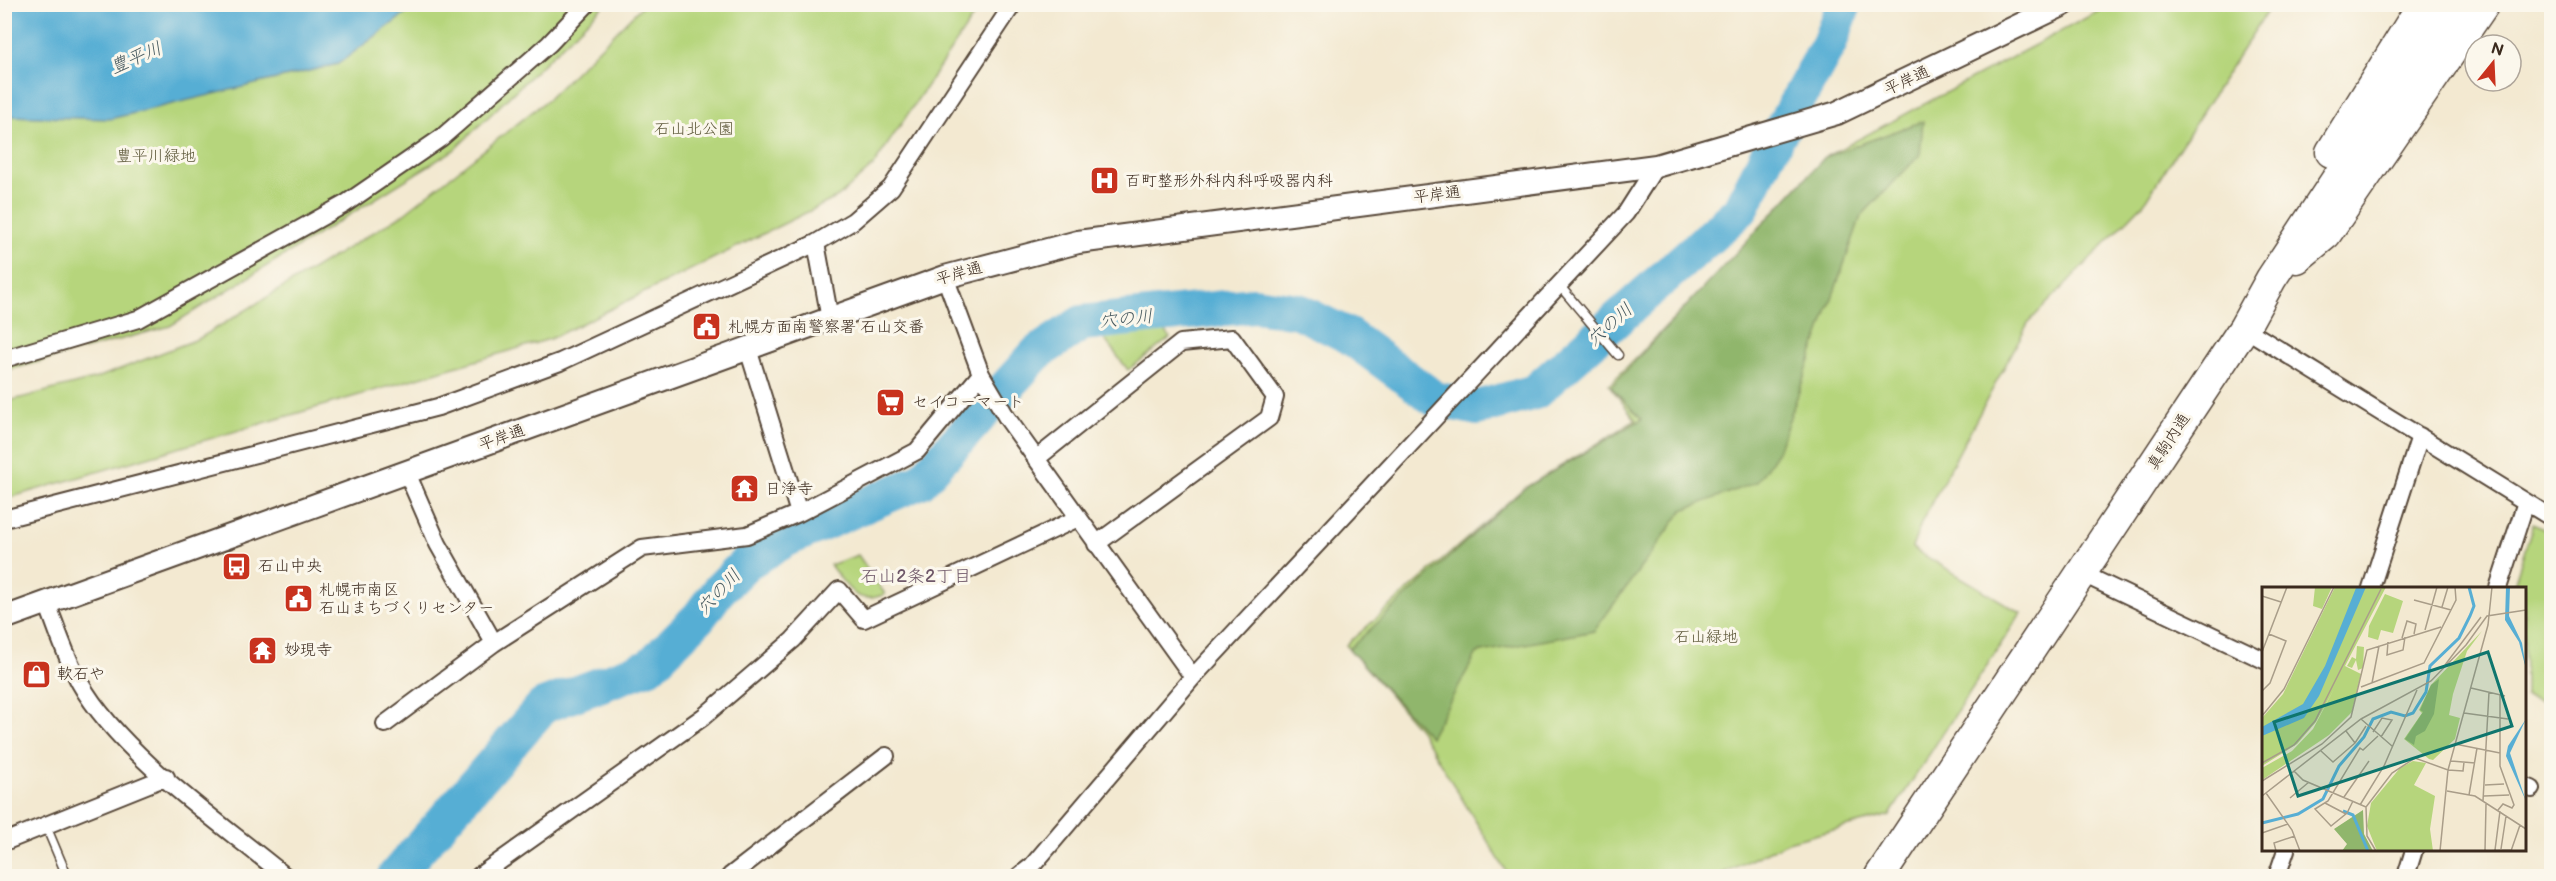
<svg xmlns="http://www.w3.org/2000/svg" width="2556" height="881" font-family="'Balsamiq Sans','Klee One',sans-serif">
<style>
.green{fill:#b6d57c;stroke:#78804d;stroke-width:1.5}
.forest{fill:#90b66c;stroke:#667045;stroke-width:1.5}
.water{fill:#57aed4;stroke:#496c79;stroke-width:1.5}
.lines{fill:none;stroke-linecap:round;stroke-linejoin:round}
.river{stroke:#57aed4;stroke-width:36}
.lane-casing{stroke:#574739;stroke-width:11}
.street-casing{stroke:#574739;stroke-width:20}
.secondary-casing{stroke:#574739;stroke-width:26}
.highway-casing{stroke:#574739;stroke-width:33}
.lane{stroke:#fff;stroke-width:8}
.street{stroke:#fff;stroke-width:16}
.secondary{stroke:#fff;stroke-width:22}
.highway{stroke:#fff;stroke-width:30}
.labels{text-anchor:middle;dominant-baseline:central;stroke-width:6;stroke-linejoin:round;paint-order:stroke}
.street-label{font-size:16px;fill:#3b2a1e;stroke:#fbf7ec}
.park-label{font-size:16px;fill:#5a5536;stroke:#fbf7ec}
.poi-label{font-size:16px;fill:#3b2a1e;stroke:#fbf7ec;text-anchor:start}
.water-label{font-size:18px;font-style:italic;fill:#45585e;stroke:#fbf7ec}
.neighbourhood-label{font-size:18px;fill:#6f5869;stroke:#fbf7ec}
.inset-river{fill:none;stroke:#57aed4;stroke-width:3}
.inset-road{fill:none;stroke:#a99d89;stroke-width:1.5}
.view{fill:#0f766e;fill-opacity:0.15;stroke:#0f766e;stroke-width:3}
.inset-edge{fill:none;stroke:#3b2a1e;stroke-width:3}
</style>
<rect width="100%" height="100%" fill="#fbf7ec"/>
<filter id="ink" filterUnits="userSpaceOnUse"><feTurbulence type="fractalNoise" baseFrequency=".0167" numOctaves="2"/><feDisplacementMap in="SourceGraphic" scale="12" xChannelSelector="R" yChannelSelector="G"/><feConvolveMatrix kernelMatrix="1 2 1 2 8 2 1 2 1" color-interpolation-filters="sRGB"/></filter>
<filter id="wash" filterUnits="userSpaceOnUse"><feTurbulence type="fractalNoise" baseFrequency=".008" numOctaves="4" result="noise"/><feDisplacementMap in="SourceGraphic" scale="24" xChannelSelector="R" yChannelSelector="G"/><feGaussianBlur stdDeviation="1.35" result="paint"/><feColorMatrix in="noise" values="0 0 0 0 0 0 0 0 0 0 0 0 0 0 0 0 0 1.4 0 .05"/><feComposite in="paint" operator="in"/></filter>
<g filter="url(#wash)">
<rect width="100%" height="100%" fill="#f3e9d1"/>
<path class="green" d="M644,4L981,5L873,166L838,197L550,339L5,499V402L97,378L200,338L402,215L547,100Z
M5,5H604L454,150L170,326L5,371Z
M2110,5H2271L2144,203L2028,323L1922,521L1912,548L2021,613L1890,815L1788,842L1717,876H1509L1420,730L1346,645L1523,489L1636,420L1609,385L1753,238L1825,157Z
M1165,330L1170,338L1128,370L1102,336Z
M2533,524L2551,533V655L2543,702L2525,696L2524,588H2513Z
M858,555L885,594C855,607 848,587 830,565Z"/>
<path class="forest" d="M1923,121L1920,155L1861,216L1778,451L1757,482L1683,510L1594,631L1477,653L1430,737L1349,649L1523,489L1642,419L1611,387L1825,157Z"/>
<path class="water" d="M5,4H417V5L338,64L110,119L5,116Z"/>
<g class="lines">
<path class="river" d="M395,876L543,706L650,666L699,617L718,591L746,563L787,539L921,481L1037,353L1082,323L1254,305L1298,311L1349,336L1435,399L1477,408L1535,392L1741,209L1766,157L1829,44L1844,4"/>
</g>
</g>
<g filter="url(#ink)">
<g class="lines">
<defs>
<path id="lane" d="M1559,285L1618,355
M46,826L67,876"/>
<path id="street" d="M816,243L830,319
M945,277L981,374L1007,418L1193,677
M2244,328L2552,518
M4,359L138,319L345,204L441,138L549,44L587,4
M1036,459L1181,343L1232,338L1275,397L1269,418L1096,544
M407,473L438,544L494,643L642,548L747,535L799,513L748,349
M799,513L917,451L981,374
M4,519L438,407L560,362L816,243L853,221L891,188L1013,4
M2083,574L2264,660
M2371,588L2420,436
M2498,588L2526,502
M47,603C57,629 66,658 80,683C120,754 222,824 285,876
M385,724L494,643
M2524,786L2532,789
M4,842L166,777
M479,876L703,717L793,640L839,590L864,619L1078,518
M730,876L886,756
M1019,876L1032,866L1193,677L1626,213L1656,166
M2277,876L2286,850
M2406,876L2414,850"/>
<path id="secondary" d="M4,618L945,277L1078,242L1656,166L1837,113L2064,4"/>
<path id="highway" d="M2331,152L2423,4
M2297,258L2326,234L2484,4
M1880,876L2244,328L2271,279L2452,4"/>
</defs>
<use href="#lane" class="lane-casing"/>
<use href="#street" class="street-casing"/>
<use href="#secondary" class="secondary-casing"/>
<use href="#highway" class="highway-casing"/>
<use href="#lane" class="lane"/>
<use href="#street" class="street"/>
<use href="#secondary" class="secondary"/>
<use href="#highway" class="highway"/>
</g>
</g>
<defs>
<symbol id="hospital-square" viewBox="-11 -11 22 22"><rect x="-9" y="-9" width="18" height="18" rx="4" fill="#c8321e" stroke="#fbf7ec"/><path d="M-5-5h3v3.5h4V-5h3V5h-3V1.5h-4V5h-3Z" fill="#fff"/></symbol>
<symbol id="civic-square" viewBox="-11 -11 22 22"><rect x="-9" y="-9" width="18" height="18" rx="4" fill="#c8321e" stroke="#fbf7ec"/><path d="M-.6-6.5H3V-4.5H.6V-3L4-1V1h2V6H-6V1h2V-1L-.6-3ZM-1.2 2.5V6h2.4V2.5Z" fill="#fff"/></symbol>
<symbol id="supermarket-square" viewBox="-11 -11 22 22"><rect x="-9" y="-9" width="18" height="18" rx="4" fill="#c8321e" stroke="#fbf7ec"/><path d="M-6-5.5h2.5l.6 2H6L4.5 2H-2.5L-4.4-4H-6ZM-1.5 3.2a1.3 1.3 0 1 0 .1 0ZM3 3.2a1.3 1.3 0 1 0 .1 0Z" fill="#fff"/></symbol>
<symbol id="temple-square" viewBox="-11 -11 22 22"><rect x="-9" y="-9" width="18" height="18" rx="4" fill="#c8321e" stroke="#fbf7ec"/><path d="M0-6L5-2H3V0L6.5 2.5H4V6H1.5V3h-3V6H-4V2.5H-6.5L-3 0V-2H-5Z" fill="#fff"/></symbol>
<symbol id="bus-square" viewBox="-11 -11 22 22"><rect x="-9" y="-9" width="18" height="18" rx="4" fill="#c8321e" stroke="#fbf7ec"/><path d="M-5-6H5V4H4V6H2V4H-2V6H-4V4H-5ZM-3.5-4V0h7V-4ZM-3.5 1.2v1.5H-2V1.2ZM2 1.2v1.5H3.5V1.2Z" fill="#fff"/></symbol>
<symbol id="shop-square" viewBox="-11 -11 22 22"><rect x="-9" y="-9" width="18" height="18" rx="4" fill="#c8321e" stroke="#fbf7ec"/><path d="M-5-2.5h2.3a2.7 3.5 0 0 1 5.4 0H5L5.5 6h-11ZM-1.5-2.5h3a1.5 2.3 0 0 0-3 0Z" fill="#fff"/></symbol>
</defs>
<g fill-rule="evenodd">
<use href="#hospital-square" x="1088" y="164" width="33" height="33"/>
<use href="#civic-square" x="690" y="310" width="33" height="33"/>
<use href="#supermarket-square" x="874" y="386" width="33" height="33"/>
<use href="#temple-square" x="728" y="472" width="33" height="33"/>
<use href="#bus-square" x="220" y="550" width="33" height="33"/>
<use href="#civic-square" x="282" y="582" width="33" height="33"/>
<use href="#temple-square" x="246" y="634" width="33" height="33"/>
<use href="#shop-square" x="20" y="658" width="33" height="33"/>
</g>
<g class="labels">
<g class="street-label">
<text transform="translate(1907 81) rotate(-25)">平岸通</text>
<text transform="translate(1437 195) rotate(-7)">平岸通</text>
<text transform="translate(959 274) rotate(-16)">平岸通</text>
<text transform="translate(502 438) rotate(-20)">平岸通</text>
<text transform="translate(2169 442) rotate(-57)">真駒内通</text>
</g>
<g class="park-label">
<text x="694" y="129">石山北公園</text>
<text x="156" y="156">豊平川緑地</text>
<text x="1706" y="637">石山緑地</text>
</g>
<g class="poi-label">
<text x="1125" y="181">百町整形外科内科呼吸器内科</text>
<text x="728" y="327">札幌方面南警察署 石山交番</text>
<text x="912" y="402">セイコーマート</text>
<text x="765" y="489">日浄寺</text>
<text x="258" y="566">石山中央</text>
<text x="319" y="590">札幌市南区<tspan x="319" dy="18">石山まちづくりセンター</tspan></text>
<text x="284" y="650">妙現寺</text>
<text x="57" y="674">軟石や</text>
</g>
<g class="water-label">
<text transform="translate(136 58) rotate(-23)">豊平川</text>
<text transform="translate(1126 319) rotate(-6)">穴の川</text>
<text transform="translate(1610 325) rotate(-42)">穴の川</text>
<text transform="translate(719 592) rotate(-47)">穴の川</text>
</g>
<g class="neighbourhood-label">
<text x="916" y="576">石山2条2丁目</text>
</g>
</g>
<g transform="translate(2262 587)">
<rect width="264" height="264" fill="#f3e9d1"/>
<path d="M53,0H70L60,22L51,19ZM73,0H124L83,79L99,87L90,125L67,148L0,193V181L30,164L51,142L72,102L54,135L35,157L0,179V131L21,107ZM123,7L141,14L131,46L119,43L116,53L106,50L107,39ZM220,44L205,64L191,107L187,128L198,131L193,152L171,173L167,172L142,152L160,126L157,123L169,98ZM95,59L102,60L101,81L96,83L94,73L90,81L85,79L90,70L94,72ZM151,174L164,176L152,198L173,209L168,242L171,264H115L105,239L109,216L138,181Z" fill="#b6d57c"/>
<path d="M177,92L172,127L163,144L154,149L152,158L143,152L161,125L158,123L169,98ZM101,223L102,247L111,264H80L85,257L72,242Z" fill="#90b66c"/>
<path d="M104,0L57,109L42,131L0,149V140L41,117L63,79L94,1ZM244,0H248L247,29L260,56L264,82L257,55L243,33ZM264,132L248,166L264,214L244,169L246,159Z" fill="#57aed4"/>
<path class="inset-river" d="M81,224L91,228L106,264M0,236L36,227L61,212L77,179L102,150L111,132L129,125L143,129L151,126L164,105L168,79L197,51L208,29L212,19L207,0"/>
<path class="inset-road" d="M0,9L19,15M152,13L189,23M180,20L186,0M163,43L175,0M140,51L145,34L154,37L152,47M126,55L125,68L141,63L143,50M0,65L25,0M183,78L219,30M110,96L117,59M99,100L162,76L194,13L193,0M209,101L243,109M0,104L8,96L24,54L7,47M202,126L246,132M0,129L22,102L72,0M99,132L130,159M111,145L120,131L130,133L119,150M93,156L104,139M193,157L238,166M59,164L71,175L93,156L84,144M189,174L213,176M0,176L32,158L53,134L119,2M32,184L41,193L104,220M0,194L60,157L89,130L105,63L179,40M223,198L242,197M185,204L213,209L264,242M4,206L30,243L38,264M207,208L215,161M0,209L99,132L169,94L204,58L225,29L264,23M222,209L247,208M82,210L107,174M28,211L47,195M91,214L85,226L69,239L53,222L66,214L98,161L101,163L116,149M221,214L227,105M63,216L84,227M224,217L223,264L249,263M98,218L122,179L155,103M236,223L241,217L250,221L252,218L238,179V108M0,246L26,237M239,262L244,229M233,263L238,224M14,264L12,256L33,249M114,264L105,249L104,220L130,186L153,171L186,183L201,184L202,175M178,264L186,183L226,38L230,0M249,264L258,238"/>
<path class="view" d="M226,65L250,139L36,209L12,135Z"/>
<rect width="264" height="264" class="inset-edge"/>
</g>
<rect width="2556" height="881" fill="none" stroke="#fbf7ec" stroke-width="24"/>
<g transform="translate(2493 63) rotate(18)"><circle r="28" fill="#fbf7ec" stroke="#aea59a" stroke-width="1.5"/>
<path d="M0-4.5L10 22L0 15L-10 22Z" fill="#c8321e"/>
<text y="-9" font-size="16" font-weight="bold" text-anchor="middle" fill="#3b2a1e">N</text>
</g>
</svg>
